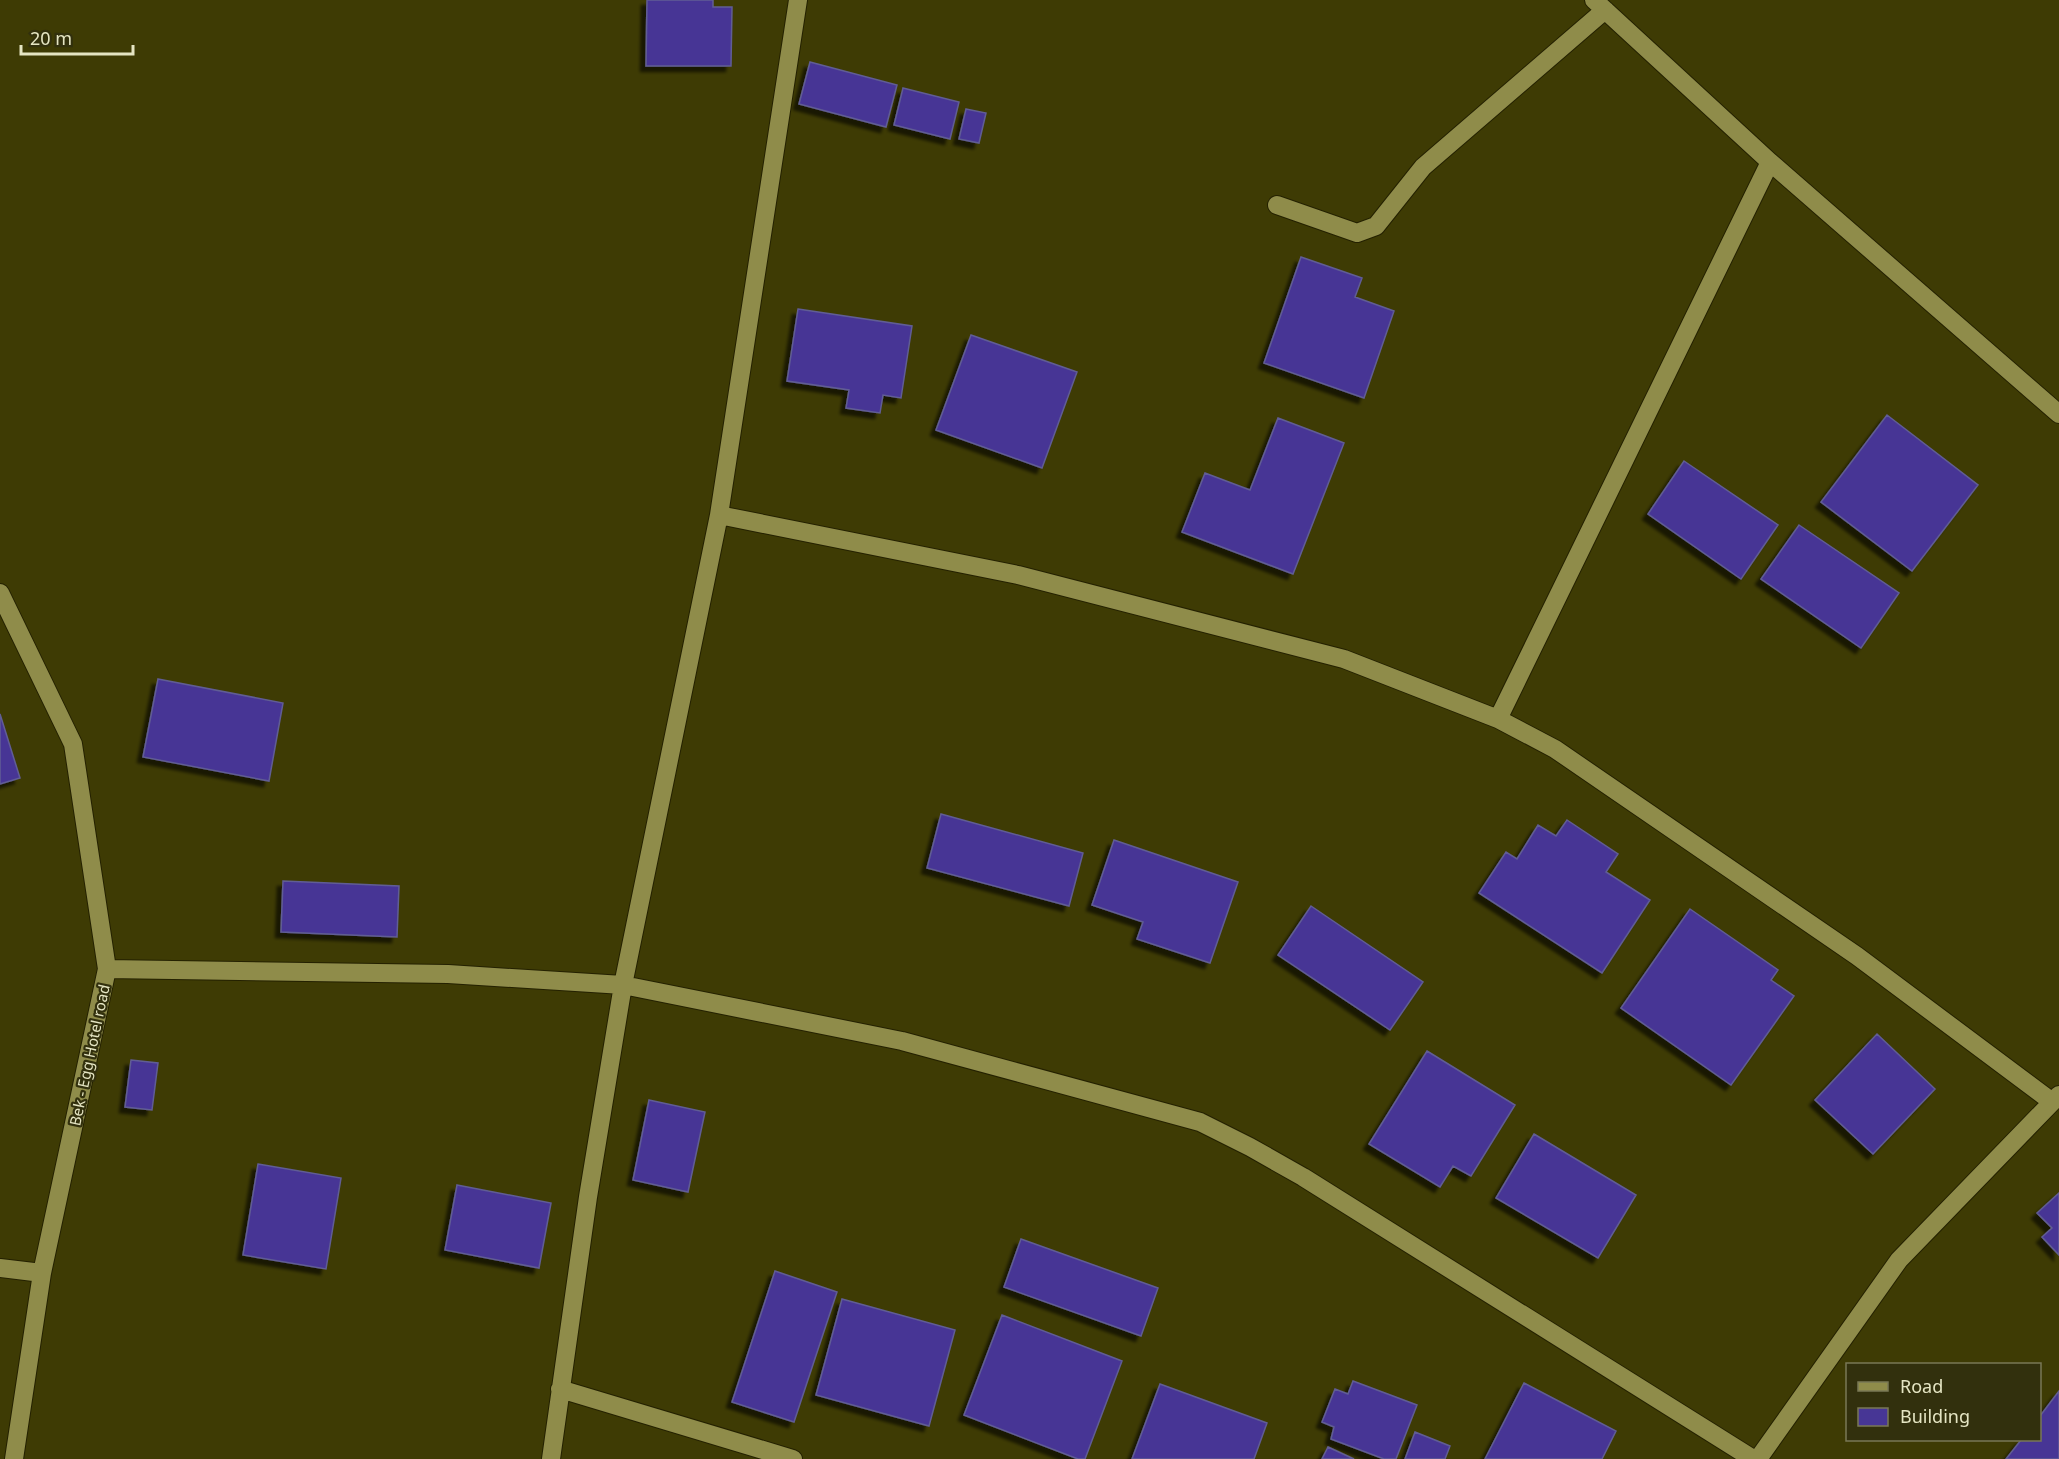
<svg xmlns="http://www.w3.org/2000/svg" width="2059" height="1459" font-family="'Noto Sans',sans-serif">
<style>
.building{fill:#473695;stroke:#615d95;stroke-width:1.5;filter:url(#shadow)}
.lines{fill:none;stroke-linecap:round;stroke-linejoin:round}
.minor-casing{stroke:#242100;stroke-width:20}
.minor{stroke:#8f8c4a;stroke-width:18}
.labels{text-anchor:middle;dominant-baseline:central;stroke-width:4.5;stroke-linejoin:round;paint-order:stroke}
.street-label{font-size:15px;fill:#e5e5c3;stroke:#32300d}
</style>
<defs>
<filter id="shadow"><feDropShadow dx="-5.5" dy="5.5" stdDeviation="1.5" flood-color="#0009"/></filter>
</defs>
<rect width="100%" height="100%" fill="#3e3b04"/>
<path class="building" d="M647,0H713V7H732L731,66H646Z
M810,62L897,85L886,127L799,104Z
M903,88L959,102L950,139L894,125Z
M966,109L986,113L979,143L959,139Z
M1301,257L1362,278L1355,297L1394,311L1364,398L1264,363Z
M798,309L912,326L901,398L883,395L880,413L846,408L849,390L787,381Z
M971,335L1077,372L1042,468L936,430Z
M1887,415L1978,485L1912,571L1821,502Z
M1278,418L1344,443L1293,574L1182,532L1205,473L1250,490Z
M1684,461L1778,525L1741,579L1648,514Z
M1799,525L1899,593L1861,648L1761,579Z
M158,679L283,703L269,781L143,757Z
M0,714L20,778L0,784Z
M941,814L1083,853L1069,906L927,868Z
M1567,820L1618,854L1606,872L1650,900L1602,973L1479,893L1506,852L1517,859L1538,825L1556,836Z
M1114,840L1238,882L1210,963L1137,939L1143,922L1092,905Z
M283,881L399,886L397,937L281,932Z
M1311,906L1423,982L1390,1030L1278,955Z
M1690,909L1778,970L1771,980L1794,996L1731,1085L1621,1008Z
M1877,1034L1935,1089L1873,1154L1815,1100Z
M1427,1051L1515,1105L1471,1176L1453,1166L1440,1187L1369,1144Z
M131,1060L158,1063L152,1110L125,1107Z
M649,1100L705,1112L688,1192L633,1180Z
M1534,1134L1636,1195L1598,1258L1496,1198Z
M258,1164L341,1178L326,1269L243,1255Z
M457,1185L551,1203L539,1268L445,1250Z
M2059,1193V1255L2042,1237L2052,1228L2037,1213Z
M1021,1239L1158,1288L1141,1336L1004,1287Z
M775,1271L837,1292L794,1422L732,1402Z
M842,1299L955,1330L929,1426L816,1395Z
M1002,1315L1122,1361L1085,1459H1078L964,1415Z
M1353,1381L1417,1405L1396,1459H1384L1331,1439L1334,1427L1322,1422L1335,1389L1348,1394Z
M1524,1383L1616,1431L1602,1459H1485Z
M1160,1384L1267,1423L1254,1459H1132Z
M2059,1391V1459H2006L2021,1440H2040V1416Z
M1415,1432L1450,1446L1445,1459H1405Z
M1328,1447L1354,1459H1322Z"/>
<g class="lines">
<defs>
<path id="minor" d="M1594,0L1770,162L2059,414
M1277,205L1357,233L1376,226L1423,167L1605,10
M719,515L1018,575L1344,659L1498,719L1555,749L1857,956L2051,1101
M0,593L73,744L107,969L42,1273L14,1459
M1498,719L1770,162
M107,969L448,974L623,985L902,1041L1200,1122L1250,1147L1303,1177L1753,1459
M0,1268L42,1273
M560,1389L793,1459
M551,1459L588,1197L623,985L719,515L798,0
M1758,1459L1899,1260L2059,1095"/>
</defs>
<use href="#minor" class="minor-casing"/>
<use href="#minor" class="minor"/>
</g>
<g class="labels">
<g class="street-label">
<text transform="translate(89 1055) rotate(-78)">Bek - Egg Hotel road</text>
</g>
</g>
<rect x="1846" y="1363" width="195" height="78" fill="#32300d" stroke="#7a7856" stroke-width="1.5"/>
<rect x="1858" y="1382" width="30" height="9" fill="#8f8c4a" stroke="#7a7856" stroke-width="1.5"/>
<text x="1900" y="1393" font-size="18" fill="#e5e5c3">Road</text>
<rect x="1858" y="1408" width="30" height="18" fill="#473695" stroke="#7a7856" stroke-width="1.5"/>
<text x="1900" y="1423" font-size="18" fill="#e5e5c3">Building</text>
<path d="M21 45v9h112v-9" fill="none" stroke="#e5e5c3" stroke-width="3"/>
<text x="30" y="45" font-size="18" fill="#e5e5c3" stroke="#32300d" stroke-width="4.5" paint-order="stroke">20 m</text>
</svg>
